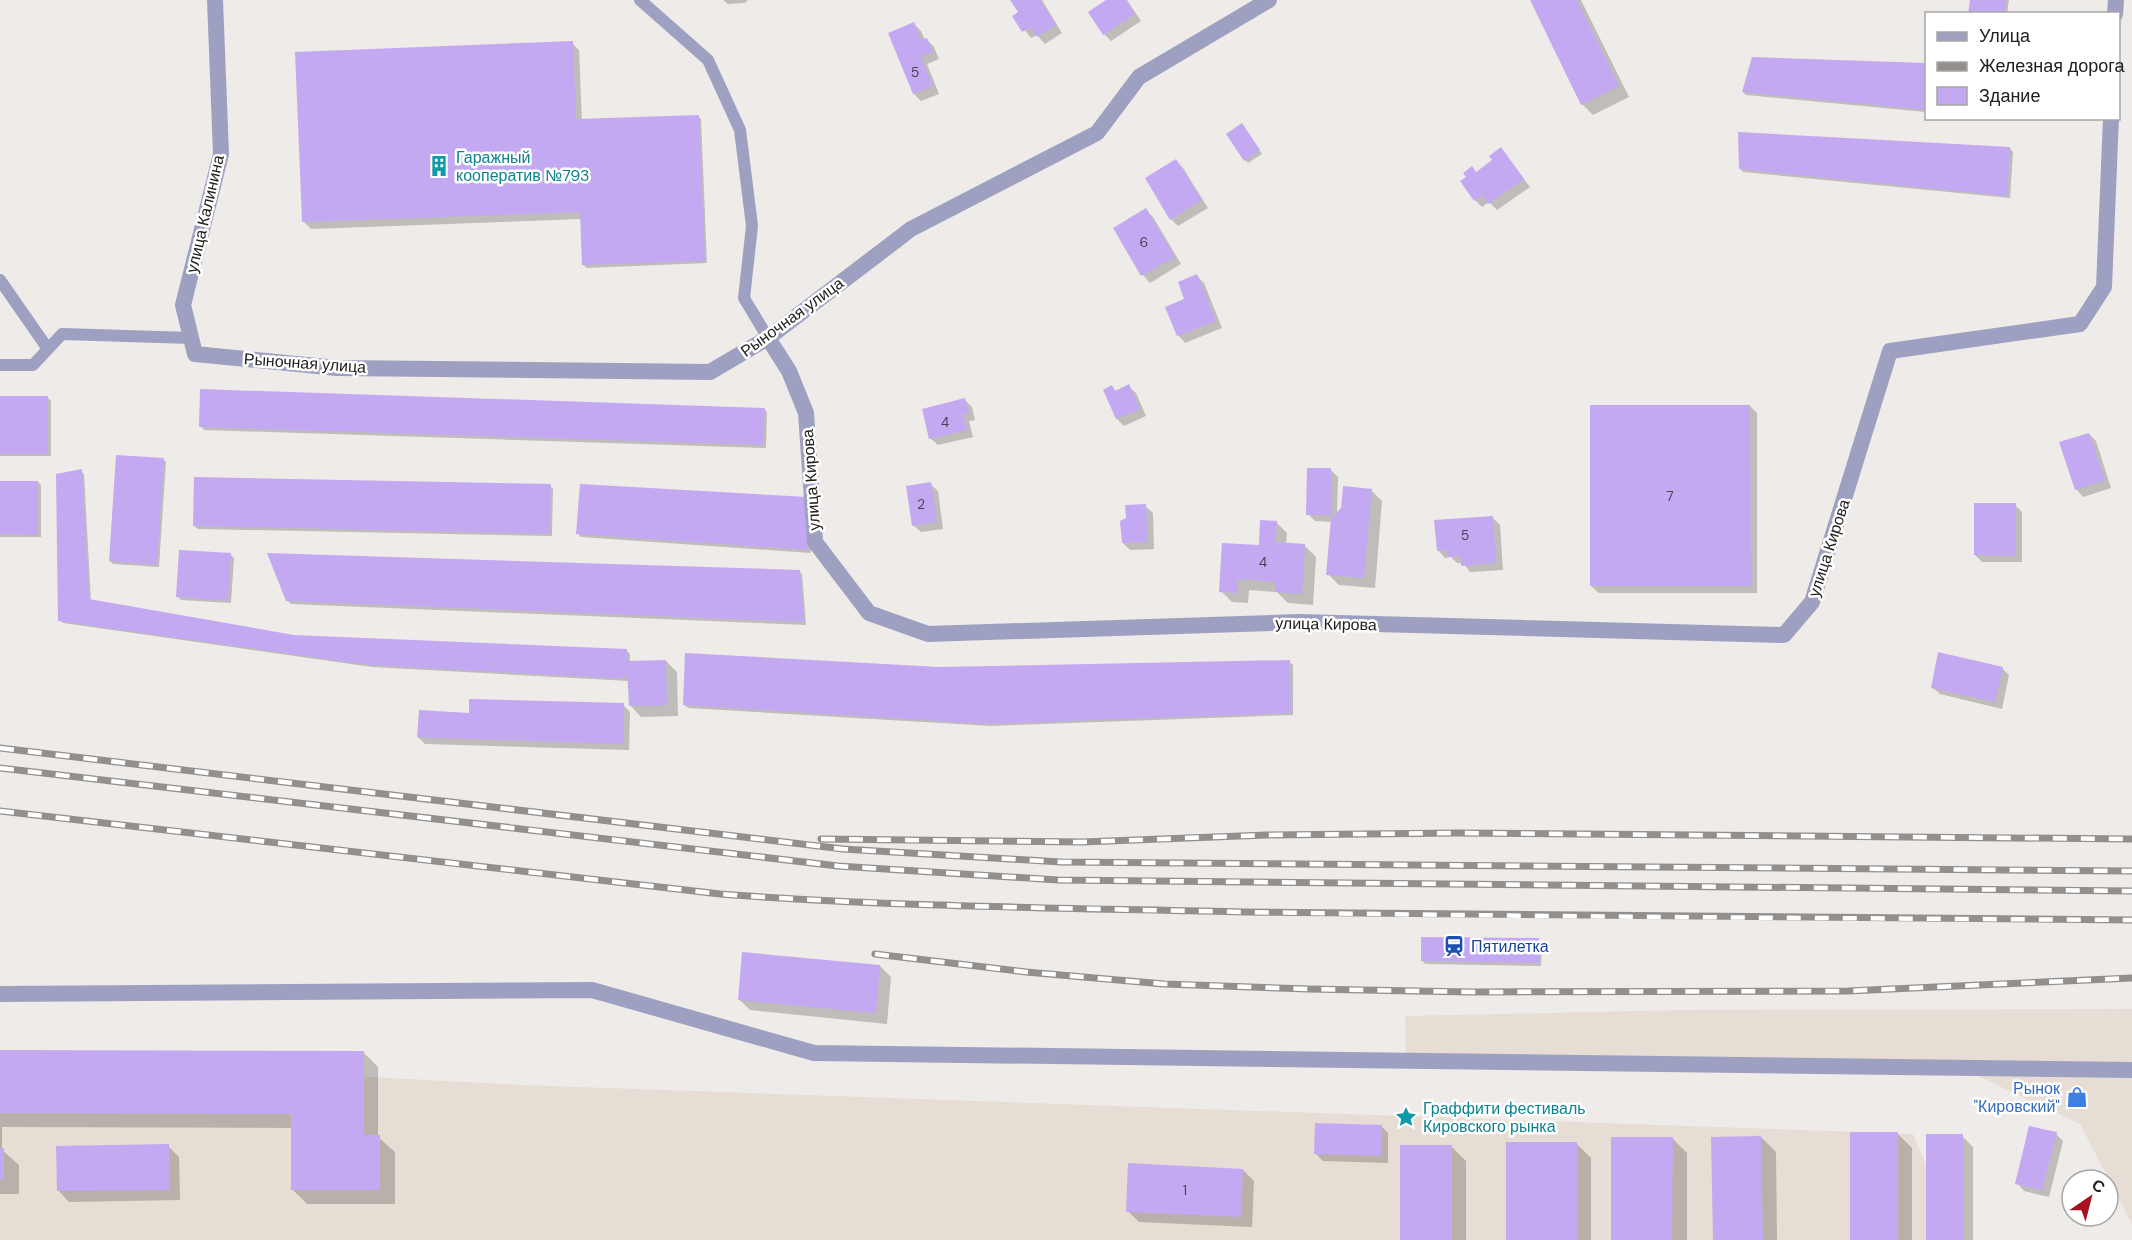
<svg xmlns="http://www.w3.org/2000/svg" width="2132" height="1240" font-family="'DM Sans',sans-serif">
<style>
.built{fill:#e6ddd4}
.shadow{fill:#0003}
.building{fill:#c3a9f2}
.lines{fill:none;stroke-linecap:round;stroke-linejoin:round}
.service{stroke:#9ea0c1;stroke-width:12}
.minor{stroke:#9ea0c1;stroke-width:16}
.rail-casing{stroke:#928f8d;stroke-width:7}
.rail{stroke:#fff;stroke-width:4.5;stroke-dasharray:14;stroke-linecap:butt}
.labels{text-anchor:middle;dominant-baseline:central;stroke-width:5;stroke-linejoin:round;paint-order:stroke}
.number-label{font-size:14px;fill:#4a4254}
.culture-label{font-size:16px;fill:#0d838f;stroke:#fff;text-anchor:start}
.street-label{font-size:16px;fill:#21201f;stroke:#fff}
.transit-label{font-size:16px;fill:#164399;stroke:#fff;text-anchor:start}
.shop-label{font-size:16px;fill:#366cbe;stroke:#fff;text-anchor:end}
</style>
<rect width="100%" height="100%" fill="#efebe8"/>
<path class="built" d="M2132,1009V1224L2080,1124L1965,1070L1406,1060L1405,1016L1684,1010Z
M0,1057L521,1085L1913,1134L1958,1240H0Z"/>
<path class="shadow" d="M723,0H748L745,3L728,4Z
M1012,0H1042L1062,33L1045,44L1037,35L1031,38L1014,16L1020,13Z
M1109,0H1127L1141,21L1111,41L1104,34Z
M1531,0H1581L1629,97L1593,115L1582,104Z
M1972,0H2009L2007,14H1970Z
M914,24L921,31L925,40L926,39L934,47L939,59L927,64L939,94L921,101L914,94L890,34Z
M572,43L579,50L582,121L698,116L701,119L707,263L587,268L583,265L582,219L311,229L303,221Z
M1753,58L1926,65V112L1746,95L1743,92Z
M1242,125L1262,154L1248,163L1245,160Z
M2010,148L2013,152L2010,198L1743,172L1740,168Z
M1501,149L1530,187L1497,210L1489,202L1482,207L1475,200Z
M1176,161L1183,168L1208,208L1178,226L1171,219Z
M1146,210L1153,217L1181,264L1150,283L1143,275L1115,228Z
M1197,276L1204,283L1222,328L1185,343L1178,335L1186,300Z
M1128,386L1136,393L1146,416L1124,426L1117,419L1105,391L1112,387L1116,391Z
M0,397H47L51,401V456H0Z
M965,400L972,407L975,420L969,421L973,437L938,445L930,438Z
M1750,406L1757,413V593H1599L1591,586Z
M764,409L767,412L766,448L204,430L201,426Z
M2089,434L2096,441L2111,488L2083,497L2076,489Z
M163,459L166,462L159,567L113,564L110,561Z
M1331,470L1338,477L1337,514L1371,490L1382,501L1375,588L1339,585L1328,574L1332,522L1315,521L1308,514Z
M81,471L84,474L91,601L294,636L627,651L630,654V662L666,661L677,672L678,716L641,717L630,705L629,681L372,667L63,623L60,620Z
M0,482H38L41,485V537H0Z
M930,484L938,491L943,529L921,532L913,525Z
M550,486L553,489L552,536L198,529L194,526Z
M811,501V553L581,537L578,534Z
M2015,505L2022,512V562H1982L1975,555Z
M1145,506L1153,513L1154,549L1130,550L1123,543Z
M1493,518L1500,525L1503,570L1470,572L1463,563H1457L1451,557L1445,558L1438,550Z
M1276,522L1287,533L1286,545L1305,546L1316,557L1313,605L1288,603L1277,592L1249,590L1248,603L1232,602L1221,591L1260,547Z
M231,555L234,558L231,603L181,600L178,597Z
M799,571L802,574L806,625L291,604L288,601Z
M1289,662L1293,665V715L991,726L688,708L685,705L939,668Z
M2002,668L2009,675L2002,709L1940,694L1932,687Z
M623,705L630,712L629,750L425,744L418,737L471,714Z
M1539,940L1542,943L1541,966L1425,964L1422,960Z
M880,966L891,977L887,1024L750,1010L739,999Z
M0,1051L364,1053L378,1067V1137L395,1152V1204H307L292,1189L293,1128L2,1127V1150L19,1165V1194H0Z
M1381,1126L1388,1133V1163L1323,1161L1316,1154Z
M1897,1133L1912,1148V1240H1852Z
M2056,1134L2063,1141L2049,1197L2024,1191L2017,1183Z
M1962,1136L1973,1147V1240H1927Z
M1761,1137L1776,1152L1777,1240H1715Z
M1672,1138L1687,1153V1240H1613Z
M1577,1144L1591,1158V1240H1508Z
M168,1146L179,1157L180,1200L69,1202L58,1190Z
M1451,1146L1466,1161V1240H1402Z
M1243,1170L1254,1181L1252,1227L1139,1222L1128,1211Z"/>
<path class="building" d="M1010,0H1040L1056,25L1037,37L1031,27L1022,32L1012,16L1018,12Z
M1106,0H1126L1135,14L1103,35L1088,12Z
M1530,0H1577L1619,86L1581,105Z
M1970,0H2006L2004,14H1968Z
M914,22L921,40L927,38L933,52L921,57L933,86L913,94L888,33Z
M573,41L576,119L699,115L705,261L582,265L580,212L302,222L295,52Z
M1752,57L1926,63V110L1742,92Z
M1242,123L1260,150L1244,161L1226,134Z
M1738,132L2010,147L2007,196L1739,169Z
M1501,147L1524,179L1488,204L1482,195L1474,201L1460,181L1466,177L1463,173L1472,166L1476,172L1492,160L1489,156Z
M1176,159L1202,200L1170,220L1145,178Z
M1146,208L1175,257L1141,276L1113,228Z
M1197,274L1216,321L1177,336L1165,307L1184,299L1178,282Z
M1129,384L1140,409L1116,419L1103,390L1112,385L1115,391Z
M200,389L765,408L763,445L199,427Z
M0,396H48V454H0Z
M965,398L969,413L963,414L967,430L929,439L922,409Z
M1590,405H1750L1751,586H1590Z
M2089,433L2105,480L2075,490L2059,442Z
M116,455L164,458L157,565L109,561Z
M1307,468H1331V515H1306Z
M82,469L89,599L294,635L627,649V661L666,660L667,705L629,706L627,668L626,679L368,665L58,621L56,474Z
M194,477L551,484L550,534L193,526Z
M0,481H38V535L0,534Z
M931,482L937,522L912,526L906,486Z
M580,484L808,497V550L576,534Z
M1343,486L1372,489L1364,578L1326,575L1331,518L1341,508Z
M1974,503H2016L2015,556L1974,555Z
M1146,504L1148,542L1122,543L1120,521L1126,518L1125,505Z
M1493,516L1496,563L1461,566V556L1448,557V550L1437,551L1434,520Z
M1260,520L1277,521L1275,542L1305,544L1302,594L1275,592L1276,582L1238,579L1237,593L1219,592L1222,543L1259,545Z
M179,550L231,553L228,601L176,597Z
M267,553L800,570L804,622L286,601Z
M1938,652L2003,667L1995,702L1931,688Z
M685,653L939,667L1290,660L1291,713L987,724L683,705Z
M469,699L624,703L623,744L417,737L419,710L469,713Z
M1421,937L1539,938V963L1421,961Z
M742,952L880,965L876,1013L738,1000Z
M0,1050L364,1051V1135H380V1190H291V1114L0,1113Z
M1315,1123L1382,1125L1381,1156L1314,1154Z
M2029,1126L2057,1132L2042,1190L2015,1184Z
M1850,1132H1898V1240H1850Z
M1926,1134H1963V1240H1926Z
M1761,1136L1763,1240H1713L1711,1137Z
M1611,1137H1673L1672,1240H1611Z
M1506,1142H1577V1240H1506Z
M169,1144V1190L57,1191L56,1146Z
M1400,1145H1452V1240H1400Z
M0,1148H4V1180H0Z
M1128,1163L1243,1169L1241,1217L1126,1212Z"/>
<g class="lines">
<path class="service" d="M640,0L708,60L740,130L752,226L744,298L768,338
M0,280L48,349
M0,365H33L62,334L192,338"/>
<path class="minor" d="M215,0L221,154L183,305L195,354L337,368L710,372L768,338L911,229L1097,133L1139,77L1269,0
M2115,14L2116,0
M768,338L789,371L806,413L815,542L869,613L928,634L1300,622L1784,635L1812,602L1890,351L2080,324L2104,287L2111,118
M0,994L592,990L814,1053L2132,1070"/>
<defs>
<path id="rail" d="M0,748L843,849L1061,862L2132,871
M0,768L838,866L1058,880L2132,891
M0,811L720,894C894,907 1069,908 1245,912C1540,917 1836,918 2132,920
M821,839L1082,842L1267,835L1458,833L2132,839
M875,954L1026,972L1164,984L1309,989L1470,992L1848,991L2132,978"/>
</defs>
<use href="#rail" class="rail-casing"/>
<use href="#rail" class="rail"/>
</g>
<defs>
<symbol id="building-bare" viewBox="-9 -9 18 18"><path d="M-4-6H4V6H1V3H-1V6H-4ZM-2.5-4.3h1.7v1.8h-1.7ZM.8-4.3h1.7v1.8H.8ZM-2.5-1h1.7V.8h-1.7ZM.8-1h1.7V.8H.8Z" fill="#0f9aa8" stroke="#fff" stroke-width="2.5" paint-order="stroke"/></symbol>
<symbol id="station-bare" viewBox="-9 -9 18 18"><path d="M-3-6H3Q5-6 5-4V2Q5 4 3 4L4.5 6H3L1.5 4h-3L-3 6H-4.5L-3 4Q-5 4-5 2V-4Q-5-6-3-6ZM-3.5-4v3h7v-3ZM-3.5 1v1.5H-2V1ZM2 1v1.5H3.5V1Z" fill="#1a4fb4" stroke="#fff" stroke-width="2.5" paint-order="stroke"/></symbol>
<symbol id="shop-bare" viewBox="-9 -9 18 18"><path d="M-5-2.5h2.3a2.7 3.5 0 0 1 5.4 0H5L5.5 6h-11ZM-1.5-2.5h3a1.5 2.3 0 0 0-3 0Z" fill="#3f7fe0" stroke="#fff" stroke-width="2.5" paint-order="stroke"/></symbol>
<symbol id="sight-bare" viewBox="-9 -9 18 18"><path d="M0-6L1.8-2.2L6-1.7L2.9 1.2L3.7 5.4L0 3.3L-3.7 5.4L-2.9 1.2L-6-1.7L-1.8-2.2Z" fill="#0f9aa8" stroke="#fff" stroke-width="2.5" paint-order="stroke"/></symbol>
</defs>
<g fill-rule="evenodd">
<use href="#building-bare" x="424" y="151" width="30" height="30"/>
<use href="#station-bare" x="1439" y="931" width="30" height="30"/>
<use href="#shop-bare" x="2062" y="1082" width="30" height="30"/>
<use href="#sight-bare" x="1391" y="1102" width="30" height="30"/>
</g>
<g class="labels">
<g class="number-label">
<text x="915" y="72">5</text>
<text x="1144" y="242">6</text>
<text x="945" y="422">4</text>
<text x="1670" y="496">7</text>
<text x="921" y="504">2</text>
<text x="1465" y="535">5</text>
<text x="1263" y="562">4</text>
<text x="1185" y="1190">1</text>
</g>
<g class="culture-label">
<text x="456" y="157">Гаражный<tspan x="456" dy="18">кооператив №793</tspan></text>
<text x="1423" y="1108">Граффити фестиваль<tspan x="1423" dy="18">Кировского рынка</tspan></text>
</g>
<g class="street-label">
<text transform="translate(205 214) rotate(-77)">улица Калинина</text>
<text transform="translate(792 317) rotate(-36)">Рыночная улица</text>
<text transform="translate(305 363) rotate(4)">Рыночная улица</text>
<text transform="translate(811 480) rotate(-94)">улица Кирова</text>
<text transform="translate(1829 548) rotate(-72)">улица Кирова</text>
<text transform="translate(1326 624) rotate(1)">улица Кирова</text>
</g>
<g class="transit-label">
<text x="1471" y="946">Пятилетка</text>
</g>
<g class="shop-label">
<text x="2060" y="1088">Рынок<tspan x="2060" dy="18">"Кировский"</tspan></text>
</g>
</g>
<rect x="1925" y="12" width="195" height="108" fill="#ffffff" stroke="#a6a6a5" stroke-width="1.5"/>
<rect x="1937" y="32" width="30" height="9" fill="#9ea0c1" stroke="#a6a6a5" stroke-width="1.5"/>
<text x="1979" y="42" font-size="18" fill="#21201f">Улица</text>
<rect x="1937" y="62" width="30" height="9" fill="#928f8d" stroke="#a6a6a5" stroke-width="1.5"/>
<text x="1979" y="72" font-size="18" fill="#21201f">Железная дорога</text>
<rect x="1937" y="87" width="30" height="18" fill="#c3a9f2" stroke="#a6a6a5" stroke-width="1.5"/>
<text x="1979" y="102" font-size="18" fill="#21201f">Здание</text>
<g transform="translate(2090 1198) rotate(35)"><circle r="28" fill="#ffffff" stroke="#a6a6a5" stroke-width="1.5"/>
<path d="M0-4.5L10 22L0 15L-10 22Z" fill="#a7101f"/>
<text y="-9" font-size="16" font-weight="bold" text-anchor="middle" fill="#21201f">С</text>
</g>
</svg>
